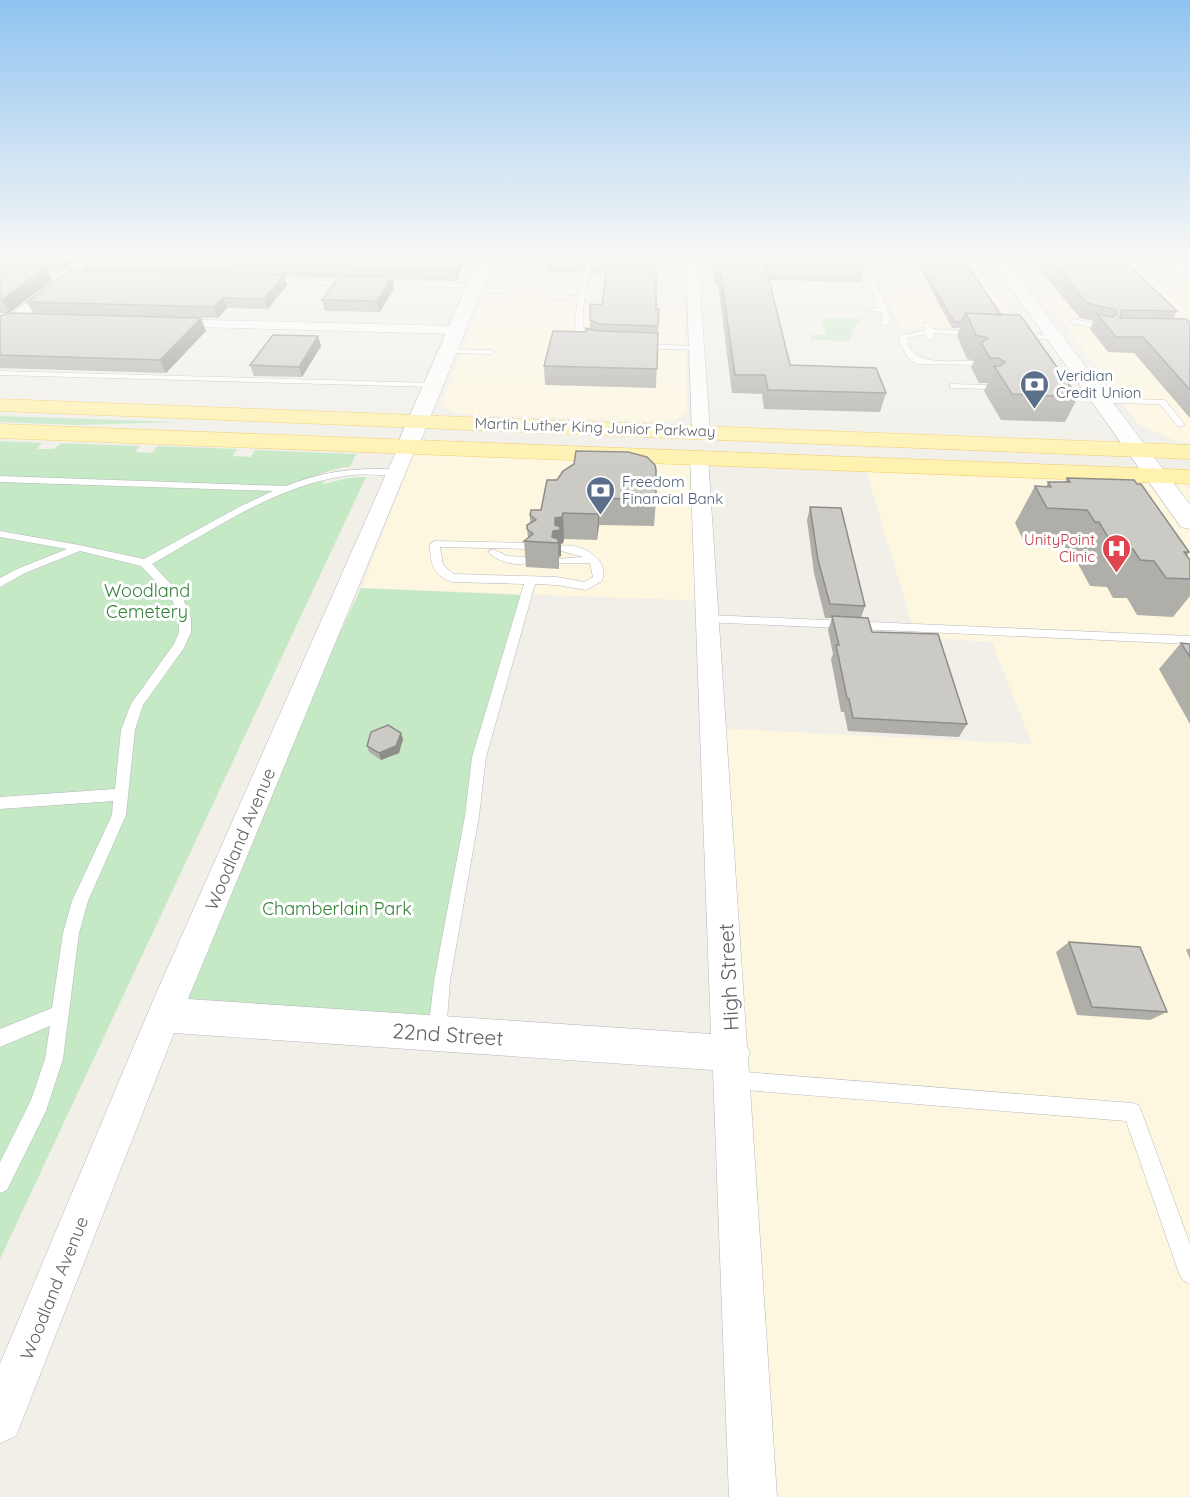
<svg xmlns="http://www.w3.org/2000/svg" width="1190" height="1497" font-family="Quicksand,sans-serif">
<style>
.commercial{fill:#fef7e0}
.green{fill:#c5e8c5}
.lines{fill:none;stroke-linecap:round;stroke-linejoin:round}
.lane-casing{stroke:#b5b8bc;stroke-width:1}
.street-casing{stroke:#b5b8bc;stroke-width:1}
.secondary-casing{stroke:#b6babf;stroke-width:1}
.primary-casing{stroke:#f2c960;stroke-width:1}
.lane{fill:#fff;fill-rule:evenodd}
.street{fill:#fff;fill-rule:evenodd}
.secondary{fill:#fff;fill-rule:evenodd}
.primary{fill:#fff2af;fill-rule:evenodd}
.wall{fill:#afaea9}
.shaded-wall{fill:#8f8d8a}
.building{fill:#cccac5;stroke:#8f8d8a;stroke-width:1.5}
.labels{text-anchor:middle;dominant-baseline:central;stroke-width:6;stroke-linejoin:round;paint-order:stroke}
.far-service-label{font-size:15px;fill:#4e5e75;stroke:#fff;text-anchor:start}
.far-street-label{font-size:15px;fill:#5f6368;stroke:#fff}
.far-health-label{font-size:15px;fill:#be3a42;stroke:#fff;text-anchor:end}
.park-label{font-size:18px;fill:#348238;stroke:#fff}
.street-label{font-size:18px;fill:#5f6368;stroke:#fff}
.near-street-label{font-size:21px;fill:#5f6368;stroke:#fff}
</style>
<rect width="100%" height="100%" fill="#f1efe8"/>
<path class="commercial" d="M1017,260H1190V443L1178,442L1138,424Z
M872,263L977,267L1018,330L901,327Z
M488,286L578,288L575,305L684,307L687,412L676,420L663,422L458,414L446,409L442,401Z
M408,445L699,457L708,601L361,588L407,471Z
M864,464L1190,477V1497H753L714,728L1032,744L992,642L916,637Z"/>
<path class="green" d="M821,318L862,319L852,329L850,341L811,340L810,335H826Z
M0,416L179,422L77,425L0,422Z
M0,441L42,443L37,449H54L61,443L140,446L135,452L152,453L158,446L237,449L233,456L251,457L255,450L356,454L350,467H343L319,474L324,484L348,478L366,477L0,1259Z
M361,588L521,595L428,1023L164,1015L194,945Z"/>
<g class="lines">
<defs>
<path id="lane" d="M586,260H592C588,285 578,314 586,338L596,344L592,346C570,341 575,318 578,300L552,299L549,297L552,295L579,296Z
M860,260H866L891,319L887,326L880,324L883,319L881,312L865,310L879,308Z
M897,260L903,261L905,273L900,272Z
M0,272L79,274L82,276L79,278L0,276Z
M269,279L352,281L355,283L352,285L267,282Z
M377,281L475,284L478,286L475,288L375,284Z
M471,293L508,294L511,296L508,298L469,296Z
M1074,319L1106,326L1107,328L1103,330L1071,323L1070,321Z
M927,322L933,329L974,332L978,334L974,336L934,333V338L930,340L926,338V334L907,338C911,368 949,360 972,361H975V365L917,364L908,358L899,340L900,336L926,330L923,324Z
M1017,334L1053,335L1057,337L1053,339L1014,338L1013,336Z
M641,344L697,346L701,348L697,350L638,348V344Z
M448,349L491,350L495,352L491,354L445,353V349Z
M0,371L433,383L437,385L433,387L0,375Z
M950,384L988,385L992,387L988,389L953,388H950Z
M1100,398L1165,400L1185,425L1178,427L1160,404L1097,403L1096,401Z
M383,469L396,470L401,473L396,476C379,475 362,473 345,476C275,486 213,530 152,564L182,596L191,619V632L184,648L143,705L135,730L126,815L88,901L79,933L63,1059L46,1111L7,1190L0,1193V1162L31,1100L45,1059L50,1026L0,1047V1029L52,1008L63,933L72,901L112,815L113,801L0,809V797L115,789L121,730L131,704L174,644L179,632V619L171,597L141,566L80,551L25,573L0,587V578L17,569L67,549L0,537V531L79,545L144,559L239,507L273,491L0,482V476L286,486C317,473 350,468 383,469Z
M435,541L531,543L536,546L531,549L440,547L443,565L454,574L557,577L584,582L593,577L590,563H556V559L583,557L558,550V546C578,542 611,557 602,581L586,590L557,585L535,584L486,757L479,816L450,981L446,1033L443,1039L437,1042L431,1039L428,1033L434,981L465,816L472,757L524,584L453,582C433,576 430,563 430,544Z
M493,549L507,556L528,557L533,560C522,569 497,562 488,552Z
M709,615L1190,636V644L705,622L703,619L705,616Z
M732,1071L1132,1103L1139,1105L1190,1244V1284L1183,1280L1179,1273L1126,1121L732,1089L726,1086L723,1080L726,1074Z"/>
<path id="street" d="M82,260H97L5,333L0,334V323Z
M686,260H698L710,432L707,436H695L692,432Z
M872,260H1004V261C993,272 899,265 878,264Z
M167,319L456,326L463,330L456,334L162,326L160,323L162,320Z
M408,440L414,441L417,445L188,999L711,1034L690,457L692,453H706L708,457L747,1047L750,1053L748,1057L777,1497H729L713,1070L174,1033L16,1436L0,1443V1364L152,1003L399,445L402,441Z"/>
<path id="secondary" d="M478,260H494L419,445L416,450L408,452L400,450L397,445Z
M991,260H1190V270L1010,266L1190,505V529L1181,527Z"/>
<path id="primary" d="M0,399L1190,445V459L0,411Z
M0,424L1190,470V484L0,438Z"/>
</defs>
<use href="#lane" class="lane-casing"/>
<use href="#street" class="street-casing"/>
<use href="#secondary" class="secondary-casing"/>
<use href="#primary" class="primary-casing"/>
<use href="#lane" class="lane"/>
<use href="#street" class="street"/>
<use href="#secondary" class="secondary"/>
<use href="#primary" class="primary"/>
</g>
<path class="wall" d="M0,260H78L63,271H48L53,280L9,313H0Z
M80,260H466L457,281L393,279L394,288L380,312L325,311L322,300L338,278L284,277L287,285L268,309L227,308L218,318L33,313L27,302L85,270Z
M546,260H584L581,273L546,272Z
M591,260H656V309H659L656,388L545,385L544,366L590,329V320L602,305L606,274L591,273Z
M712,260H863L865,266L861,282L769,280L790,365L886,393L880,412L764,409L762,394L732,393L718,284H715Z
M1043,260H1124L1177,311L1173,319L1190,323V418L1134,353L1108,352L1090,329L1094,321L1080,318L1039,269Z
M921,264L1001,315L1078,397L1065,422L1001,420L984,391L988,383H979L971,367L974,361L967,359L957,336L960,328H952L920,269Z
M0,316L206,331L166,373L0,368Z
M318,336L321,346L302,377L254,376L250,365Z
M1067,478L1189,552L1187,556L1190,560V596L1173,617L1137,615L1127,598H1113L1107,587L1090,586L1076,560L1071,559L1065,547L1026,546L1015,523L1035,486L1046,487L1048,482H1065Z
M557,480L656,500L654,526L599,525L597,540L564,539L563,543L561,544V556L559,557V569L526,567L524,541L528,538L527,529L530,523V515L541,510Z
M810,507L865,606L861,618L872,632L967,724L959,737L848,731L844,712H841L831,659L833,654L828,630L832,618H825L814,573L807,520Z
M1181,643L1190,644V724L1159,669Z
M403,739L399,753L381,760L369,752L367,746Z
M1069,942L1167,1012L1150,1020L1077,1015L1056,952Z
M1190,948V959L1186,950Z"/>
<path class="shaded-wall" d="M58,260H78L63,271Z
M459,260H466L457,281L455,269Z
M581,260H584L581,273Z
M46,267L53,280L9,313L2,300Z
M284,275L287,285L268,309L264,299Z
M392,277L394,288L380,312L377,301Z
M223,298L227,308L218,318L214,307Z
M201,318L206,331L166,373L160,360Z
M318,336L321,346L302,377L299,367Z
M599,498V525L597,540L598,514Z
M563,513L564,539L563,543L561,544V556L559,557V569L558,543L552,537L555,518Z
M401,733L403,739L399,753L381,760L379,753Z"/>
<path class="building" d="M105,260H459L455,269Z
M608,260H656V309H659L658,326L599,324L590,320V304L602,305Z
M716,260H863L865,266L765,264L790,365L876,368L886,393L768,390L765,375H735L720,268H717Z
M1050,260H1124L1177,311L1122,310L1120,318L1186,319L1190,323V390L1143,337H1116L1097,314L1112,317L1117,314L1116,310L1087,303Z
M921,264L967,265L1001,315L966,313L962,322H954Z
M0,266L46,267L2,300H0Z
M70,270L284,275L264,299L223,298L214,307L27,302Z
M340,276L392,277L377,301L322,300Z
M9,313L201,318L160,360L0,355V316Z
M966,313L1020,315L1078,397L1012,394L994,366H1000L1005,362L998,358H990L981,343L988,338L976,335Z
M586,328L597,331L658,333L657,369L544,366L553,331L586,332Z
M273,335L318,336L299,367L250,365Z
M576,451L628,452L647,457L655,465L656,470V500L599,498L598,514L563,513L562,517L555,518V525L560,527V530L553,531L552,537L558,539V543L524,541L533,534L527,529V525L536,520L530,515L531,510H541L547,480H557L563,471L574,464Z
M1067,478L1134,480L1137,484H1141L1189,552H1184L1190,560V579L1166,578L1154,561L1140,560L1133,549H1115L1099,522H1095L1087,510L1047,508L1035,486L1051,487L1048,482H1070Z
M810,507L841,508L865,606L830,604L818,560Z
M832,616L868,618L872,632L938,634L967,724L853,718L849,699L847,698L836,645H839Z
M1181,643L1190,644V657Z
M388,725L401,733L396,746L379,753L367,746L371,732Z
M1069,942L1140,947L1167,1012L1092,1007Z"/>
<linearGradient id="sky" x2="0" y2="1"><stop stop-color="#8fc3f1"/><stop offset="0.55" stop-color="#f9f8f5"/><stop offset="1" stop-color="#f9f8f5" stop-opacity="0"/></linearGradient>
<rect width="1190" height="470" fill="url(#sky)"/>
<defs>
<symbol id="bank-pin" viewBox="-11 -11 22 30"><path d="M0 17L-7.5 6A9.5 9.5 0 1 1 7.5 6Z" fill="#5c6f8a" stroke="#fff"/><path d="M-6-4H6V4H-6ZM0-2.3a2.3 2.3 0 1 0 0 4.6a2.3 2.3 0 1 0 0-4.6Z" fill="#fff"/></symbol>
<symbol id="hospital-pin" viewBox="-11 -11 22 30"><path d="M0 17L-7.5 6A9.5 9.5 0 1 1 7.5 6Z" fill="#e0444e" stroke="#fff"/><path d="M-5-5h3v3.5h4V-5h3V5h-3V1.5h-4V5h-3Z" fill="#fff"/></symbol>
</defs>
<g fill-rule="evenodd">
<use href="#bank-pin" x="1018" y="368" width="33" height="45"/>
<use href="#bank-pin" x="584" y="474" width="33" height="45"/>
<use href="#hospital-pin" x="1100" y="532" width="33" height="45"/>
</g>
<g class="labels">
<g class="far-service-label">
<text x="1056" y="375">Veridian<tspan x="1056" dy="17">Credit Union</tspan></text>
<text x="622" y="481">Freedom<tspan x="622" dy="17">Financial Bank</tspan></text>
</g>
<g class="far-street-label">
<text transform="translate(595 427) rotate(2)">Martin Luther King Junior Parkway</text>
</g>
<g class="far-health-label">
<text x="1095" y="539">UnityPoint<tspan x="1095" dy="17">Clinic</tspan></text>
</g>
<g class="park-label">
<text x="147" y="590">Woodland<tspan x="147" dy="21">Cemetery</tspan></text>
<text x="337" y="908">Chamberlain Park</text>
</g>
<g class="street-label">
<text transform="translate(240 839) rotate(-67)">Woodland Avenue</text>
<text transform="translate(54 1288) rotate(-68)">Woodland Avenue</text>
</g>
<g class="near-street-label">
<text transform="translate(728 977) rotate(-93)">High Street</text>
<text transform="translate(448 1034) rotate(4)">22nd Street</text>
</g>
</g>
</svg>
